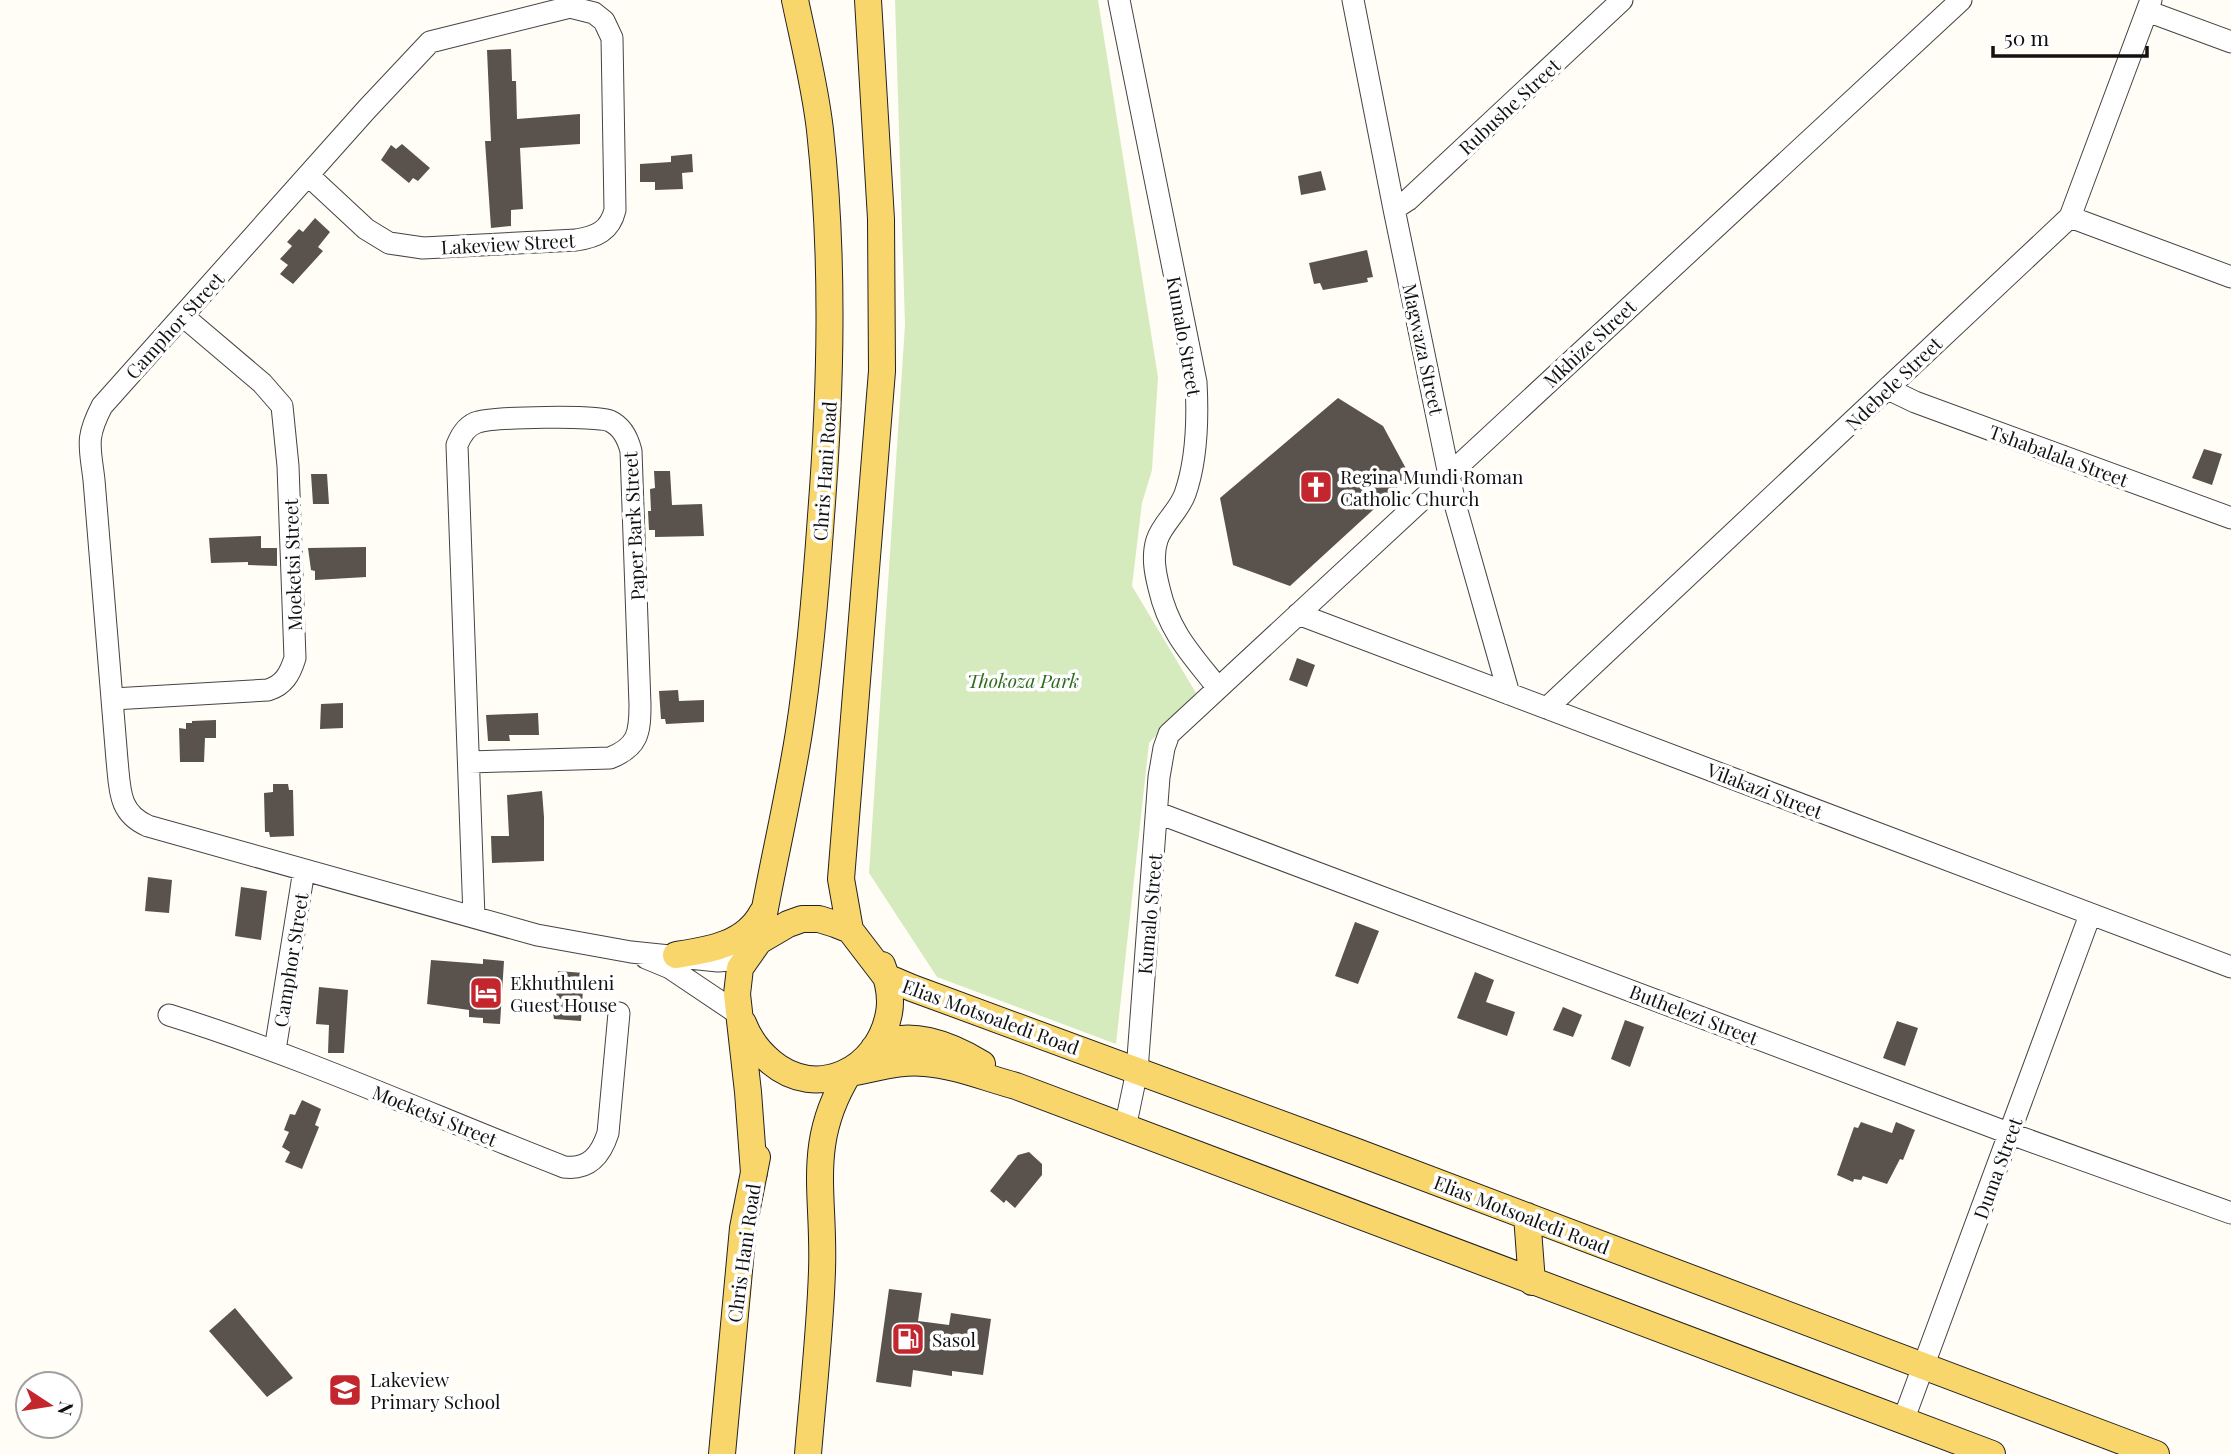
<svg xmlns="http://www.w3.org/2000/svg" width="2231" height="1454" font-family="'Playfair Display',serif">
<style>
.green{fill:#d5ebbd}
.building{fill:#5a524d}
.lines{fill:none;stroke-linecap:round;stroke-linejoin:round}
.minor-casing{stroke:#444;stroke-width:23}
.major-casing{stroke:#222;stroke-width:28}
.minor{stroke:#fff;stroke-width:21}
.major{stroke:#f9d66b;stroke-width:26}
.labels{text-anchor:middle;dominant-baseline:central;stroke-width:7;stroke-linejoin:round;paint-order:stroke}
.street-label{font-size:19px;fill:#111;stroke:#fff}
.poi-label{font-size:19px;fill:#111;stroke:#fff;text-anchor:start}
.park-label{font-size:19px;font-style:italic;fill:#2f6b1f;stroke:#fff}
</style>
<rect width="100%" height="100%" fill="#fffdf5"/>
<path class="green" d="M895,0H1098L1158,377L1152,470L1142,503L1132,586L1196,693L1149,743L1116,1044L937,977L869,873L905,325Z"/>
<path class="building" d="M511,49L512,81H516L517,119L580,114V144L520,148L523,209L511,210V226L491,228L485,141H491L487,50Z
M402,144L430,168L418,181L413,178L409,183L381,160L391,145L396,149Z
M692,154L693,172L682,173L683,189L655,190V182H640V164L671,162V156Z
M1321,171L1326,190L1301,195L1298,176Z
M315,218L330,232L318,247L323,251L293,284L280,274L288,265L280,259L292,246L287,242L299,229L303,232Z
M1367,250L1373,277L1367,278L1368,282L1323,290L1320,283L1314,284L1309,263Z
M1338,398L1383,426L1410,476L1290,586L1233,565L1220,498Z
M2204,449L2222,454L2212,485L2192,478Z
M654,471H670L672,505L702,504L704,536L655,537V530H649L648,511H651L650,489L655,488Z
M311,474H327L329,504H313Z
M261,536V548H277V566L248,565V562L211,563L209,538Z
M366,547V577L315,580V571L311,570L308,548Z
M1297,658L1315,665L1307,687L1289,680Z
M678,690L679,701L704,700V722L666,724L665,719H661L659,691Z
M343,703V728L320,729L321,704Z
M538,713L539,735H509L510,741H488L486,715Z
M216,720V738H205L204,762H180L179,728L186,729V723H192V721Z
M273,784H288L289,790H293L294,836L270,837L269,832H265L264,793L273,792Z
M542,791L544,817V861L492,863L491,836H509L507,795Z
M148,877L172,880L169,913L145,911Z
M241,887L267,891L261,940L235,936Z
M1355,922L1379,931L1358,984L1335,976Z
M483,959L504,961L500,1024L483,1023V1018L469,1017V1010L427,1004L431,960L483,964Z
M558,971L584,973L581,1021L554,1019L551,1001H556Z
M1475,972L1494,980L1486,1002L1515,1012L1507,1036L1457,1018Z
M319,987L348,990L344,1053H328L329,1025L316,1024Z
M1563,1007L1582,1015L1573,1037L1553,1030Z
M1625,1020L1644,1027L1630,1067L1611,1059Z
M1897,1021L1918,1028L1905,1066L1883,1058Z
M302,1100L321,1109L315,1125L319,1127L302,1169L285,1162L290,1152L282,1147L289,1132L284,1130L290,1114L295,1115Z
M1861,1122L1892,1133L1896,1122L1915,1130L1903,1160L1900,1159L1887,1184L1863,1176L1861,1180L1854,1179L1853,1182L1837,1175L1854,1127L1858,1128Z
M1029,1152L1042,1164V1175L1015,1208L1006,1200L1004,1203L990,1191L1018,1155Z
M889,1289L922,1293L918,1321L949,1325L951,1313L991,1319L983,1375L952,1371V1376L913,1370L911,1387L876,1382Z
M235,1308L293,1378L267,1397L209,1331Z"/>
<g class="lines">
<defs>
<path id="minor" d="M1119,0L1196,382C1198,418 1197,460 1185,494C1179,511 1162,524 1157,540C1152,556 1155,572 1159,588C1169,632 1191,654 1218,688
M1353,0L1394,209L1455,504L1509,694
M2147,11L2231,42
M309,176L366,229L389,243L423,248L576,240C596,237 610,231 615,210L612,38L604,21L594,13L570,7L430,42L367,109L102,406C85,439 90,446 94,480L117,760C120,789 118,813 148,826L537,935L631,952L718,961L744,959
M1394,209L1408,200L1622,0
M2070,217L2231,277
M1888,389L1915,402L2231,518
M1298,614L2231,967
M113,699L268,690C284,685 290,674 295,658L288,466L282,406L262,383L183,316
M1547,708L2070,217L2151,0
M469,762L610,758C638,747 640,733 640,705L631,451C628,439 623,427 610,421C598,415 494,417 478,422C467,425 461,435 457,445L474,917
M1158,813L2011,1134L2231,1213
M646,958L670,968L740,1015
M169,1015C304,1057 433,1116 564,1167C589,1170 601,1155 608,1133L619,1013
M275,1050L304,870
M1125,1128L1137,1071L1159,777L1164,748L1169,734L1961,0
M1903,1421L2090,915"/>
<path id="major" d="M850,930L841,879L882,371L881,219L868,0
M759,941C771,871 788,802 799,732C810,661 816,588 821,516C831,387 834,259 820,130C815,86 804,43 795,0
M676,955C708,950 745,945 762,913
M743,1023C749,1039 758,1051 771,1062C817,1101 879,1070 889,1013C892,997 888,980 882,965
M874,1048C907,1027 951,1045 982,1064
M754,1173L748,1092L737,994L740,968L759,941L788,924L802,919H819L835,924L850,930L886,977L912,988L1357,1152L2156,1454
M1527,1216L1532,1282
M722,1454L743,1228L757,1157
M808,1454C813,1393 820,1332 822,1271C825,1194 805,1144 849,1073C874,1069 900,1060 925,1063C955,1065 986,1078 1016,1086L1992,1454"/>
</defs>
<use href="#minor" class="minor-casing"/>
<use href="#major" class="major-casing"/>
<use href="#minor" class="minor"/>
<use href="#major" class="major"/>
</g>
<defs>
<symbol id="church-square" viewBox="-11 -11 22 22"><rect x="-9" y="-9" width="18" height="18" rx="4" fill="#c4262e" stroke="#fff"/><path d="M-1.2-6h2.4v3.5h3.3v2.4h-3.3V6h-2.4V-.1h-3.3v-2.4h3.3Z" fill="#fff"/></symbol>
<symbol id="hotel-square" viewBox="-11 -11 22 22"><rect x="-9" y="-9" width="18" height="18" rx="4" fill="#c4262e" stroke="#fff"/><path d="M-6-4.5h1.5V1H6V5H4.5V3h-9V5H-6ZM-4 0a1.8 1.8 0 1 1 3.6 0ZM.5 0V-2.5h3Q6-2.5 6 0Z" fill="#fff"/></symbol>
<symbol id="fuel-square" viewBox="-11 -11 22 22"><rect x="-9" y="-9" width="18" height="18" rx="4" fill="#c4262e" stroke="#fff"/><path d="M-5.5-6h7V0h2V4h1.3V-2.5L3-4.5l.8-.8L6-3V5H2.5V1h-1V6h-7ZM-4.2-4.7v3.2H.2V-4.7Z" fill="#fff"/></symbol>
<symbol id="school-square" viewBox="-11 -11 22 22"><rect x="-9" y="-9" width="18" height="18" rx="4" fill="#c4262e" stroke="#fff"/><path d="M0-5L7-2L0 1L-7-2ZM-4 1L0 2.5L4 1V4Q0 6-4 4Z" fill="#fff"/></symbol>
</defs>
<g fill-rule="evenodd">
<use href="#church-square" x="1297" y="468" width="38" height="38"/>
<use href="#hotel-square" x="467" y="974" width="38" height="38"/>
<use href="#fuel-square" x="889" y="1320" width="38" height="38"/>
<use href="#school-square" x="326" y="1371" width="38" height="38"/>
</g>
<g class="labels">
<g class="street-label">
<text transform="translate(1509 106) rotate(-43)">Rubushe Street</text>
<text transform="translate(508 243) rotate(-3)">Lakeview Street</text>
<text transform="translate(174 325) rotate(-48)">Camphor Street</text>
<text transform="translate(1185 336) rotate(80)">Kumalo Street</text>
<text transform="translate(1589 343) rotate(-43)">Mkhize Street</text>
<text transform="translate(1424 349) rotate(78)">Magwaza Street</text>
<text transform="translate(1893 383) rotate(-44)">Ndebele Street</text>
<text transform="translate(2059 455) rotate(20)">Tshabalala Street</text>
<text transform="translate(824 471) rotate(-86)">Chris Hani Road</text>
<text transform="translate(633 526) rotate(-93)">Paper Bark Street</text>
<text transform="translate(292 565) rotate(-92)">Moeketsi Street</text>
<text transform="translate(1765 790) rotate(21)">Vilakazi Street</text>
<text transform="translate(1149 914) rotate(-85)">Kumalo Street</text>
<text transform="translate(290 960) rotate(-81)">Camphor Street</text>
<text transform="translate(1694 1014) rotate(21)">Buthelezi Street</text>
<text transform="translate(991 1016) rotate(20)">Elias Motsoaledi Road</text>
<text transform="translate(435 1115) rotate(22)">Moeketsi Street</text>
<text transform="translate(1997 1168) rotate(-70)">Duma Street</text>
<text transform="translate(1522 1214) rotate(21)">Elias Motsoaledi Road</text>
<text transform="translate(743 1253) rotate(-82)">Chris Hani Road</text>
</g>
<g class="poi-label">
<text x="1340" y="476">Regina Mundi Roman<tspan x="1340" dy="22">Catholic Church</tspan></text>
<text x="510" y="982">Ekhuthuleni<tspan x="510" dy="22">Guest House</tspan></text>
<text x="932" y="1339">Sasol</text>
<text x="370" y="1379">Lakeview<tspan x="370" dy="22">Primary School</tspan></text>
</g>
<g class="park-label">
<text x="1023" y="680">Thokoza Park</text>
</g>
</g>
<g transform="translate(49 1405) rotate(102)"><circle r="33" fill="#ffffff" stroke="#a0a0a0" stroke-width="2"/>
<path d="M0-5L12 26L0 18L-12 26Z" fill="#c4262e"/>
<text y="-10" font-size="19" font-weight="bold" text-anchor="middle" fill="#111111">N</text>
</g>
<path d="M1993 46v10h154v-10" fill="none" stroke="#111111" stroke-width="3.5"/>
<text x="2004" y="46" font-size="21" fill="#111111" stroke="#ffffff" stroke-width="5" paint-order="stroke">50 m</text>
</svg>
